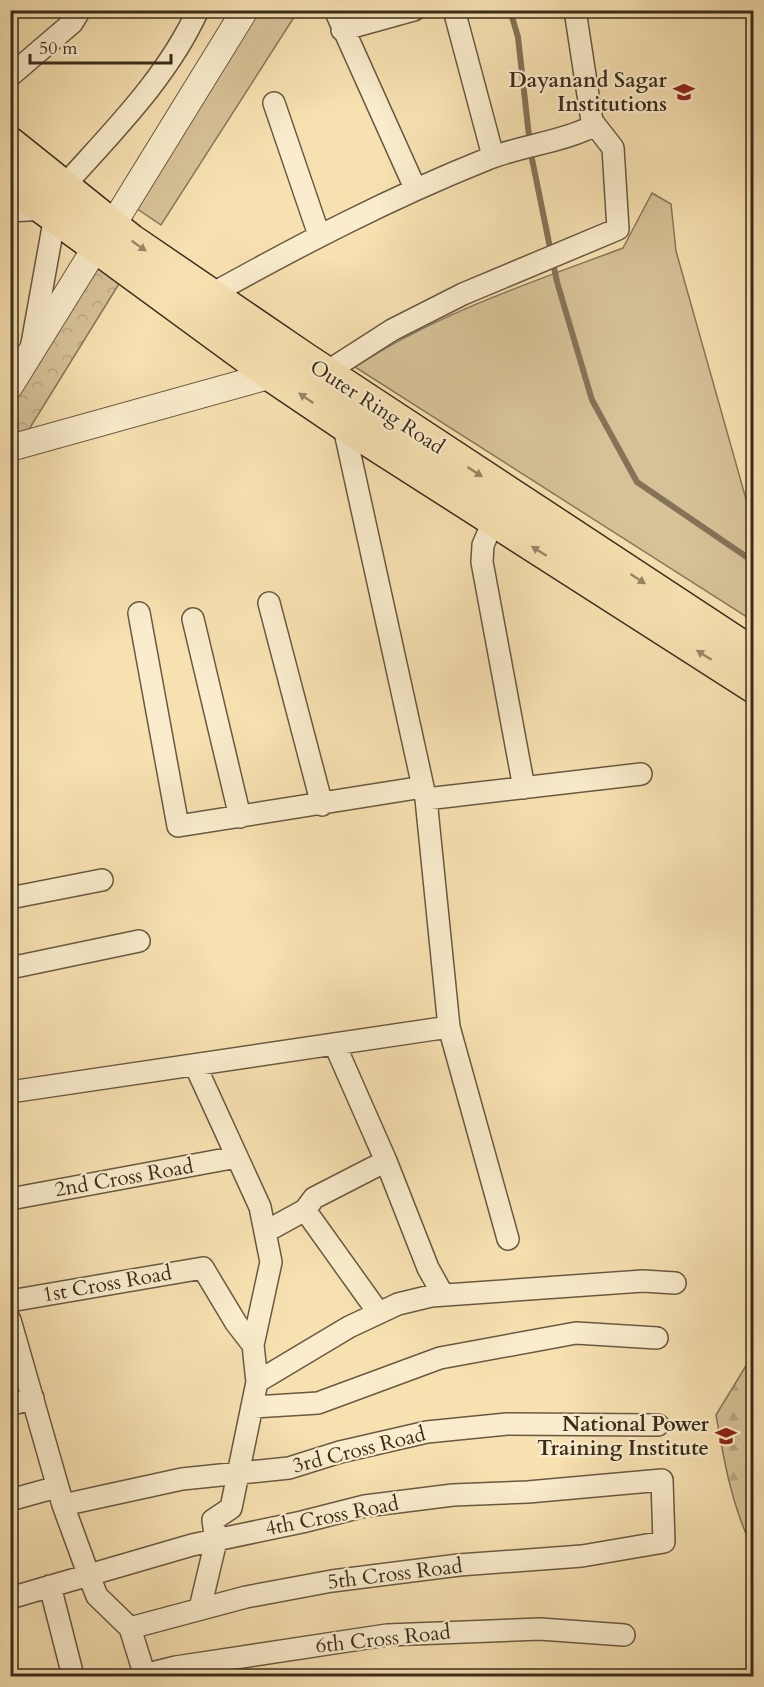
<svg xmlns="http://www.w3.org/2000/svg" width="764" height="1687" font-family="Cardo,serif">
<style>
.green{fill:#d7c298;stroke:#88775a;stroke-width:1.5}
.forest{fill:url(#forest-firs);stroke:#88775a;stroke-width:1.5}
.park{fill:url(#park-crowns);stroke:#88775a;stroke-width:1.5}
.lines{fill:none;stroke-linecap:round;stroke-linejoin:round}
.stream{stroke:#857358;stroke-width:6}
.minor-casing{stroke:#695942;stroke-width:24}
.tertiary-casing{stroke:#695942;stroke-width:28}
.trunk-casing{stroke:#3a2c1d;stroke-width:36}
.minor{stroke:#faeccc;stroke-width:21}
.tertiary{stroke:#faeccc;stroke-width:26}
.trunk{stroke:#f7e1b1;stroke-width:33}
.oneway{fill:#988667}
.labels{text-anchor:middle;dominant-baseline:central;stroke-width:4.5;stroke-linejoin:round;paint-order:stroke}
.poi-label{font-size:21px;font-weight:bold;fill:#3a2c1d;stroke:#faeccc;text-anchor:end}
.street-label{font-size:21px;fill:#3a2c1d;stroke:#faeccc}
</style>
<defs>
<pattern id="forest-firs" width="22" height="20" patternUnits="userSpaceOnUse" patternTransform="scale(1.5)"><rect width="22" height="20" fill="#d7c298"/><path d="M5 1l3.5 6h-7zM16 11l3.5 6h-7z" fill="#b9a783"/></pattern>
<pattern id="park-crowns" width="20" height="18" patternUnits="userSpaceOnUse" patternTransform="scale(1.5)"><rect width="20" height="18" fill="#d7c298"/><path d="M2 6a3 3 0 1 1 6 0M12 15a3 3 0 1 1 6 0" fill="none" stroke="#b9a783"/></pattern>
</defs>
<rect width="100%" height="100%" fill="#f7e1b1"/>
<filter id="stains"><feTurbulence type="fractalNoise" baseFrequency=".00333" numOctaves="4"/><feColorMatrix values="0 0 0 0 .2 0 0 0 0 .09 0 0 0 0 .02 0 0 0 .5 -.17"/></filter>
<radialGradient id="worn" r=".72"><stop offset=".6" stop-color="#630" stop-opacity="0"/><stop offset="1" stop-color="#630" stop-opacity=".3"/></radialGradient>
<path class="green" d="M256,11H298L161,225L133,206Z
M652,193L671,204L676,251L753,524V621L355,367C436,314 532,282 623,248Z"/>
<path class="forest" d="M753,1361V1549C732,1507 724,1461 716,1415L747,1364Z"/>
<path class="park" d="M96,263L122,279L28,431L11,434L10,397Z"/>
<g class="lines">
<path class="stream" d="M510,10L518,37L531,154L557,282L592,400L637,482L754,562"/>
<defs>
<path id="minor" d="M335,10L415,188
M454,10L493,156
M342,30L414,10
M10,76L72,23L80,10
M274,103L319,235
M64,186C113,131 167,78 198,10
M10,211L45,209
M210,295C300,245 390,198 485,160C518,146 558,143 589,128L592,121L575,10
M31,349L55,216
M325,373L392,330L463,294L618,229L613,148L592,121
M343,423L423,787
M493,522L483,545L482,562L524,788
M269,603L322,805
M139,613L178,826L423,787L426,799L641,774
M193,619L240,817
M426,799L449,1027L508,1239
M10,898L102,880
M10,968L139,941
M335,1045L386,1161L428,1268L443,1295
M195,1065L260,1207L271,1262L253,1345
M10,1092L449,1027
M10,1199L237,1157
M265,1232L305,1210
M10,1301L203,1268L236,1323L253,1345L257,1382L231,1508L213,1520L216,1541L200,1608
M378,1312L305,1210L314,1198L386,1161
M10,1320L63,1505L89,1576L97,1596L130,1628L145,1676
M257,1382L349,1327L398,1304L431,1296L643,1281L675,1283
M10,1405L33,1398
M253,1407L318,1403L440,1358L576,1333L657,1338
M10,1500L57,1487
M63,1505L182,1479L289,1468L340,1452L427,1432L507,1424L658,1425
M50,1586L73,1676
M10,1598L192,1545L302,1522L365,1506L453,1495L528,1492L662,1480L664,1542L582,1556L459,1565L332,1581L246,1597L130,1628
M144,1675L176,1667L387,1635L540,1629L624,1635"/>
<path id="tertiary" d="M112,226L245,10
M10,386L96,247
M10,448L272,375"/>
<path id="trunk" d="M10,144L131,241L304,359L754,655
M10,183L272,375L343,423L754,686"/>
</defs>
<use href="#minor" class="minor-casing"/>
<use href="#tertiary" class="tertiary-casing"/>
<use href="#trunk" class="trunk-casing"/>
<use href="#minor" class="minor"/>
<use href="#tertiary" class="tertiary"/>
<use href="#trunk" class="trunk"/>
</g>
<defs><path id="oneway-solid" d="M-6-.8H1V-3.2L6.5 0L1 3.2V.8H-6Z" transform="scale(1.5)"/></defs>
<g class="oneway">
<use href="#oneway-solid" transform="translate(139 246) rotate(35)"/>
<use href="#oneway-solid" transform="translate(306 398) rotate(-146)"/>
<use href="#oneway-solid" transform="translate(475 472) rotate(33)"/>
<use href="#oneway-solid" transform="translate(539 551) rotate(-148)"/>
<use href="#oneway-solid" transform="translate(638 579) rotate(33)"/>
<use href="#oneway-solid" transform="translate(704 655) rotate(-148)"/>
</g>
<defs>
<symbol id="university-bare" viewBox="-9 -9 18 18"><path d="M0-5L7-2L0 1L-7-2ZM-4 1L0 2.5L4 1V4Q0 6-4 4Z" fill="#8f2418" stroke="#faeccc" stroke-width="2.5" paint-order="stroke"/></symbol>
</defs>
<g fill-rule="evenodd">
<use href="#university-bare" x="669" y="77" width="30" height="30"/>
<use href="#university-bare" x="711" y="1421" width="30" height="30"/>
</g>
<g class="labels">
<g class="poi-label">
<text x="667" y="80">Dayanand Sagar<tspan x="667" dy="24">Institutions</tspan></text>
<text x="709" y="1424">National Power<tspan x="709" dy="24">Training Institute</tspan></text>
</g>
<g class="street-label">
<text transform="translate(377 407) rotate(33)">Outer Ring Road</text>
<text transform="translate(124 1178) rotate(-10)">2nd Cross Road</text>
<text transform="translate(107 1284) rotate(-10)">1st Cross Road</text>
<text transform="translate(359 1450) rotate(-14)">3rd Cross Road</text>
<text transform="translate(332 1516) rotate(-11)">4th Cross Road</text>
<text transform="translate(395 1574) rotate(-7)">5th Cross Road</text>
<text transform="translate(383 1639) rotate(-6)">6th Cross Road</text>
</g>
</g>
<rect width="764" height="1687" fill="none" stroke="#f7e1b1" stroke-width="36"/>
<rect x="12" y="12" width="740" height="1663" fill="none" stroke="#3a2c1d" stroke-width="3"/>
<rect x="18" y="18" width="728" height="1651" fill="none" stroke="#3a2c1d" stroke-width="1.5"/>
<path d="M30 54v9h141v-9" fill="none" stroke="#3a2c1d" stroke-width="3"/>
<text x="39" y="54" font-size="18" fill="#3a2c1d" stroke="#faeccc" stroke-width="4.5" paint-order="stroke">50 m</text>
<rect width="100%" height="100%" filter="url(#stains)"/>
<rect width="100%" height="100%" fill="url(#worn)"/>
</svg>
